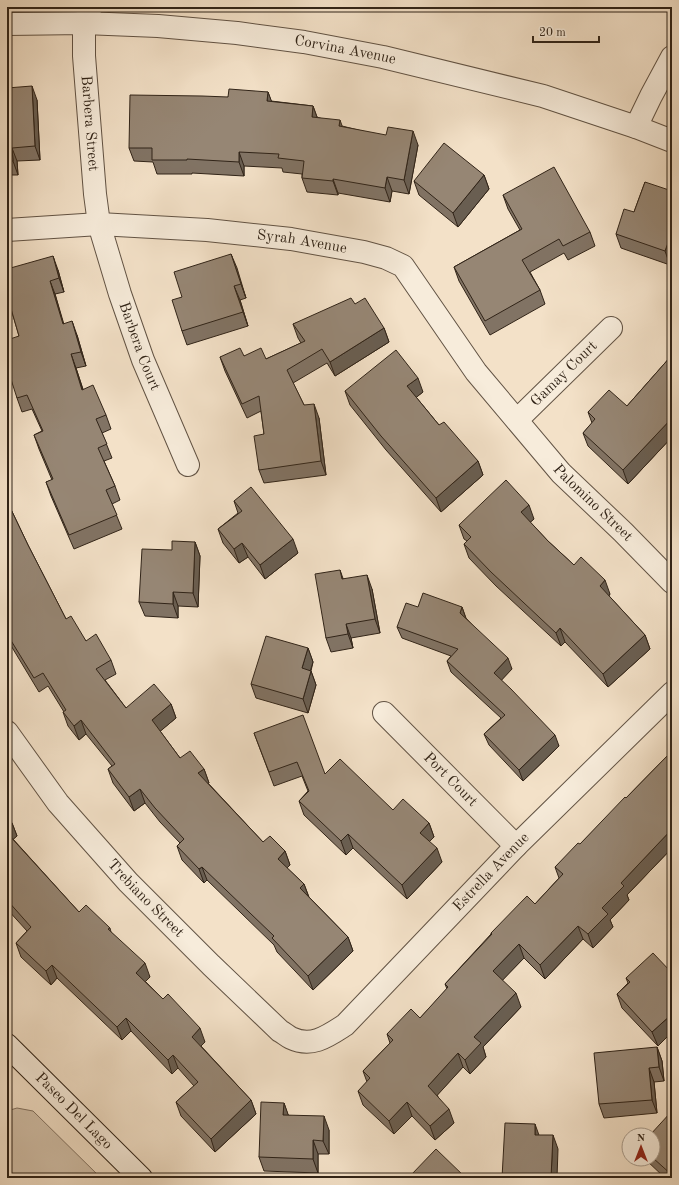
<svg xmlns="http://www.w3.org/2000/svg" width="679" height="1185" font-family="'Old Standard TT',serif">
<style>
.green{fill:#d2c1aa;stroke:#827261}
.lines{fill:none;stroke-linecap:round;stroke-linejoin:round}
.street-casing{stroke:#625344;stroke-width:24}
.secondary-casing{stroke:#312418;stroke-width:24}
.street{stroke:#f7ecdb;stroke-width:22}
.secondary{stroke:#f7ecdb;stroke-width:22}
.wall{fill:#817364;stroke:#312418}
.shaded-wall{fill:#695e51;stroke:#312418}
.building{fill:#968674;stroke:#312418}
.labels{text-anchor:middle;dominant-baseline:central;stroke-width:3.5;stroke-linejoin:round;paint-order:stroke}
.street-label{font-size:15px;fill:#312418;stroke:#f7ecdb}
</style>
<rect width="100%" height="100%" fill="#f3e1c8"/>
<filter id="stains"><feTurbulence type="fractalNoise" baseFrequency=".005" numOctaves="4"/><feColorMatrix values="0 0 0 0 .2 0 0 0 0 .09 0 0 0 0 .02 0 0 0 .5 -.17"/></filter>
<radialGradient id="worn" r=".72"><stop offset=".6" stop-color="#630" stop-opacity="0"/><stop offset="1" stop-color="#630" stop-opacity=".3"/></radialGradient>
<path class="green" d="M17,1108L33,1111L101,1178H7V1111Z"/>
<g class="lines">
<defs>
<g id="street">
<path id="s1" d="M91,7L84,23V56L95,194L99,224L120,294L143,360L188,465"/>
<path id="s2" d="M7,24L84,23L158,26L237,33L304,42L383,57L543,96L636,127L672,141"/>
<path d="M636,127L651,96L672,57"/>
<path id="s3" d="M7,230L99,224L207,230L291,239L364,252L386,258L403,266L476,372L561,473L623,532L672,582"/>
<path id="s4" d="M517,420L611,328"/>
<path id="s5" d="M384,713L516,846"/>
<path id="s6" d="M7,732L58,803L128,882L211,965L280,1031C284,1033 287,1036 291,1038C312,1048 328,1036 345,1025L516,846L672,693"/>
</g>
<g id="secondary">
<path id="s7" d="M7,1045L141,1178"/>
</g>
</defs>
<use href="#street" class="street-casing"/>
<use href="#secondary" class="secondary-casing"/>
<use href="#street" class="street"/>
<use href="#secondary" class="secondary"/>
</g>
<path class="wall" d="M7,88L37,100L40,160L17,161L18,175H7Z
M268,92L271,101L313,106L317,117L342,126L418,145L409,194L392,191L390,202L338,193V195L307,192L302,178V174L283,172L282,168L244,166V176L192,173V174H157L153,162L134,161L129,148L228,97Z
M484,175L489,189L458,227L419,195L414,181Z
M645,182L670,265L621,248L616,234L634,212Z
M503,195L590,232L595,246L568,260L564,253L530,272L540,290L545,304L490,335L459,281L454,267L520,230L508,209Z
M231,254L246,298L240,300L248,326L187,345L182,331V297Z
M58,270L64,292L55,294L63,323L77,335L86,366L76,368L83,389L106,415L111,429L102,433L112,458L104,461L115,486L120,500L112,504L122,529L74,549L51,496L46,482L52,480L39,449L34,435L42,431L32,409L22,412L17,398L19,336L7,295Z
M355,304L384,328L389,342L335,376L327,363L293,383L304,405L319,418L326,475L264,483L259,470L264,434L261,411L247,418L225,371L220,357L244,356L266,359L301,343L298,338L293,324Z
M672,355V437L628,484L588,446L583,433L592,423L588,412L627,406Z
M345,391L423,392L416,397L439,425L478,461L483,475L441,512L386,450L350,405Z
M7,501L28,545L66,619L86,641L111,660L116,674L105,680L126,708L171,704L176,718L160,731L180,758L204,769L209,783H208L263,842L285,851L290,865L287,868L304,884L309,897L348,937L353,951L313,990L277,952L274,945L207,880L204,883L182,860L177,846L180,843L160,822L145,803L134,811L113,783L108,769L112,766L86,734L79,740L68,726L63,712H64L48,686L39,692L7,639Z
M234,501L298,553L265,579L248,557L239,563L223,543L218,529L238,513Z
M534,519L530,522L548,541L574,565L610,594L609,596L645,635L650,649L608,687L565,642L561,646L496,586L469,558L464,544L467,541L464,539L459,525Z
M195,542L200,556L198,607L178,606V618L145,616L139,602L172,550Z
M343,579L372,589L380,633L351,638L353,648L331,652L326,638Z
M462,607L466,618L512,669L501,680L559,746L523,781L489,745L484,734L501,718L451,672L447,661L451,656L402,638L397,627Z
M308,648L313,662L311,671L316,685L308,713L256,698L251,684Z
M254,733L325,774L393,810L429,823L434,837L429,842L442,862L407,899L353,848L346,855L304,815L299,801L308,791L302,776L274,786Z
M672,751V848L627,895L629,900L610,920L613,927L593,948L583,939L545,979L524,958L502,980L521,1007L483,1047L486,1057L470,1074L463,1067L437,1095L454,1123L435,1140L412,1116L394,1134L363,1105L358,1091L367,1082L363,1071L390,1043L387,1034L420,1018L447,989L445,984L491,934V933L535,904L559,878L555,867L580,844L626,798Z
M7,817L12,823L17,836L13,839L79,912L110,928L111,932L150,977L145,981L205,1042L201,1046L251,1100L256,1114L215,1152L181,1116L176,1102L194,1086L178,1068L172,1074L131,1031L122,1040L57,978L51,985L21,957L16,943L27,931L7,909Z
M672,973V1032L658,1046L622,1008L617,994L628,983L626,978Z
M657,1047L662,1061L664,1081L654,1082L657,1113L604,1118L599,1104Z
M284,1103L288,1115L329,1130V1154H318V1173L264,1171L259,1157Z
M672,1113V1178H665L645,1159H653V1135Z"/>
<path class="shaded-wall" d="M32,86L37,100L40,160L35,146Z
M268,92L273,105L267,101Z
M313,106L318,120L312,117Z
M340,120L345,134L339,126Z
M413,131L418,145L409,194L404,180Z
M12,148L17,161L18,175L13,161Z
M239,152L244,166V176L239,162Z
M484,175L489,189L458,227L453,213Z
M387,177L392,191L390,202L385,188Z
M333,179L338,193V195L333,181Z
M672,232V261L670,265L665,251Z
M231,254L237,268L246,298L241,284Z
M53,256L58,270L64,292L59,278Z
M50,281L55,294L68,338L63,324Z
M234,286L240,300L248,326L243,312Z
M72,321L77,335L86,366L81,352Z
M384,328L389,342L335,376L330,362Z
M71,354L76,368L87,403L82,390Z
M418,378L423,392L413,400L407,386Z
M314,404L319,418L326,475L321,461Z
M672,418V437L628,484L623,470Z
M478,461L483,475L441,512L436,498Z
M529,505L534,519L526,526L521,512Z
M293,539L298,553L265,579L260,565Z
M195,542L200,556L198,607L193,593Z
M242,543L248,557L239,563L234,549Z
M340,570L345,584L342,579Z
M367,575L372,589L380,633L375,619Z
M605,580L610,594L605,600L600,586Z
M173,592L178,606V618L173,604Z
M462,607L466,619L460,613Z
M346,624L351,638L353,648L348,634Z
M560,628L565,642L561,646L556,633Z
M645,635L650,649L608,687L603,674Z
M308,648L313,662L307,682L302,668Z
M508,658L512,669L498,684L494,673Z
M311,671L316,685L308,713L303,699Z
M171,704L176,718L157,734L152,720Z
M81,720L86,734L79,740L74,726Z
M555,735L559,746L523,781L519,770Z
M204,769L209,783L203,787L198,773Z
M140,789L145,803L134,811L129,797Z
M12,823L17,836L9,843L7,838V827Z
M429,823L434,837L425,846L420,833Z
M672,829V848L627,895L629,900L610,920L613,927L593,948L588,934L602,908L621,883Z
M348,834L353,848L346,855L341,841Z
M437,848L442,862L407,899L402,885Z
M285,851L290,865L283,872L278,859Z
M202,867L207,880L204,883L199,869Z
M304,884L309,898L300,888Z
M578,926L583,939L545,979L540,965Z
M348,937L353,951L313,990L308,976Z
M519,944L524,958L498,985L493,971Z
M145,963L150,977L141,986L136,973Z
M52,965L57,978L51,985L46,971Z
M516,993L521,1007L483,1047L486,1057L470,1074L465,1060L474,1037Z
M672,1014V1032L658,1046L652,1032Z
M126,1018L131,1031L122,1040L117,1027Z
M200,1028L205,1042L197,1050L192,1037Z
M657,1047L662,1061L664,1081L659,1067Z
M458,1053L463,1067L433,1100L428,1086Z
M173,1055L178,1068L172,1074L168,1060Z
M649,1068L654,1082L657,1113L652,1100Z
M251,1100L256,1114L215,1152L211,1139Z
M407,1102L412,1116L394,1134L389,1121Z
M284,1103L289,1117L283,1115Z
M449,1109L454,1123L435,1140L430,1126Z
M324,1116L329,1130V1154L323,1141Z
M535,1124L540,1138L535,1135Z
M553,1135L558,1149L557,1178H551Z
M313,1140L318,1154V1173L313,1159Z"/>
<path class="building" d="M32,86L35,146L12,148L13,161H7V88Z
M229,89L268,92L267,101L313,106L312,117L340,120L339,126L386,135L388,127L413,131L404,180L387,177L385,188L333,179V181L302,178L304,161L278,158L279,154L239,152V162L187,159V160H152V148H129L130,95L202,96L228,97Z
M444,143L484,175L453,213L414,181Z
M554,167L590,232L563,246L559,239L522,260L540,290L485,321L454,267L522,229L503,195Z
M645,182L672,191V232L665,251L616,234L624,209L634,212Z
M231,254L241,284L234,286L243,312L182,331L172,300L182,297L174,272Z
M53,256L59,278L50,281L63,324L72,321L81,352L71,354L82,390L93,385L106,415L96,419L107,444L98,448L115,486L106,490L117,515L69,535L46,482L53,479L34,435L43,431L27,395L17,398L7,367V340L19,336L7,295V269Z
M351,298L355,304L365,298L384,328L330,362L322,349L287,370L304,405L314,404L321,461L259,470L254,436L264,434L259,396L242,404L220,357L240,348L244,356L261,348L266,359L305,341L293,324Z
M396,350L418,378L407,386L439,425L444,422L478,461L436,498L381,436L345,391Z
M672,355V418L623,470L583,433L595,419L588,412L609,390L627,406Z
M506,480L529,505L521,512L548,541L574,565L581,557L605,580L600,586L645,635L603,674L560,628L556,633L491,572L464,544L471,537L459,525Z
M251,487L293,539L260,565L242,543L234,549L218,529L242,511L234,501Z
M7,501L28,545L66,619L71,616L86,641L96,634L111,660L96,669L126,708L154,684L171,704L152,720L180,758L190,751L204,769L198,773L263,842L270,836L285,851L278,859L304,884L300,888L348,937L308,976L272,938L274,936L202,867L199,869L177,846L184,839L155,808L140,789L129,797L108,769L115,764L81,720L74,726L63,712L66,710L43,673L34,678L7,634Z
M172,541L195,542L193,593L173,592V604L139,602L142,549L172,550Z
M340,570L342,579L367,575L375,619L346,624L348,634L326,638L315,574Z
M423,593L462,607L460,613L508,658L494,673L511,689L555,735L519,770L484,734L505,715L447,661L458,649L397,627L406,603L418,607Z
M266,636L308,648L302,668L311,671L303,699L251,684Z
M303,715L325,774L340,759L393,810L403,799L429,823L420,833L437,848L402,885L348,834L341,841L299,801L309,791L297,762L269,772L254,733Z
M672,751V829L621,883L624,886L602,908L608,914L588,934L578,926L540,965L519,944L493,971L516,993L474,1037L481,1043L465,1060L458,1053L428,1086L449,1109L430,1126L407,1102L389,1121L358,1091L370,1078L363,1071L393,1040L387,1034L411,1009L420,1018L448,987L445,984L492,934L491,933L527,896L535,904L563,874L555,867L578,843L580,844L625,797L626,798Z
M7,817L12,823L7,827Z
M7,833L79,912L86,905L110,928L108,929L145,963L136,973L163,999L168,994L200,1028L192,1037L251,1100L211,1139L176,1102L198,1082L173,1055L168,1060L126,1018L117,1027L52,965L46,971L16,943L31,927L7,900V875L9,873L7,871Z
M653,953L672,973V1014L652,1032L617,994L630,982L626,978Z
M657,1047L659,1067L649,1068L652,1100L599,1104L594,1053Z
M261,1102L284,1103L283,1115L324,1116L323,1141L313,1140V1159L259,1157Z
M671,1112L672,1113V1175L653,1158V1135H650Z
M505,1123L535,1124V1135H553L551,1178H502Z
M436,1149L466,1178H414L411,1175Z"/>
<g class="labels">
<g class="street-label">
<text stroke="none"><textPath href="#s2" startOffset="340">Corvina Avenue</textPath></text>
<text stroke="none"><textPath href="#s1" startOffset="118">Barbera Street</textPath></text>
<text stroke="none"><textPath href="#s3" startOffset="296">Syrah Avenue</textPath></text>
<text stroke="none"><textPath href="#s1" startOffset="348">Barbera Court</textPath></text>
<text stroke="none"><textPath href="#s4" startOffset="66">Gamay Court</textPath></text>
<text stroke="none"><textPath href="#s3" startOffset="705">Palomino Street</textPath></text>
<text stroke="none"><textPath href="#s5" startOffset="94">Port Court</textPath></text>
<text stroke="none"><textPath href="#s6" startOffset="689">Estrella Avenue</textPath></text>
<text stroke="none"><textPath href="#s6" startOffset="217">Trebiano Street</textPath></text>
<text stroke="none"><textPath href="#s7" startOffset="94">Paseo Del Lago</textPath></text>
</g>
</g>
<rect width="679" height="1185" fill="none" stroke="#f3e1c8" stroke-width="24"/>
<rect x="8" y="8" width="663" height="1169" fill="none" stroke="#312418" stroke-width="2"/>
<rect x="12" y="12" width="655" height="1161" fill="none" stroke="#312418"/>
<g transform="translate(641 1147)"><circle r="19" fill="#f7ecdb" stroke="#a89c8d"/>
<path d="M0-3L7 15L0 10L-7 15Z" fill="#8f2418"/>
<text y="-6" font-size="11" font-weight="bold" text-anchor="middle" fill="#312418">N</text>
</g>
<path d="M533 36v6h66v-6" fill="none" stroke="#312418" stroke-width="2"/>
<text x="539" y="36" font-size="12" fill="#312418" stroke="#f7ecdb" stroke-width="3" paint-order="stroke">20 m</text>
<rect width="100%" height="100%" filter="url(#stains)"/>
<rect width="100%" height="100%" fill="url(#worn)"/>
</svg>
